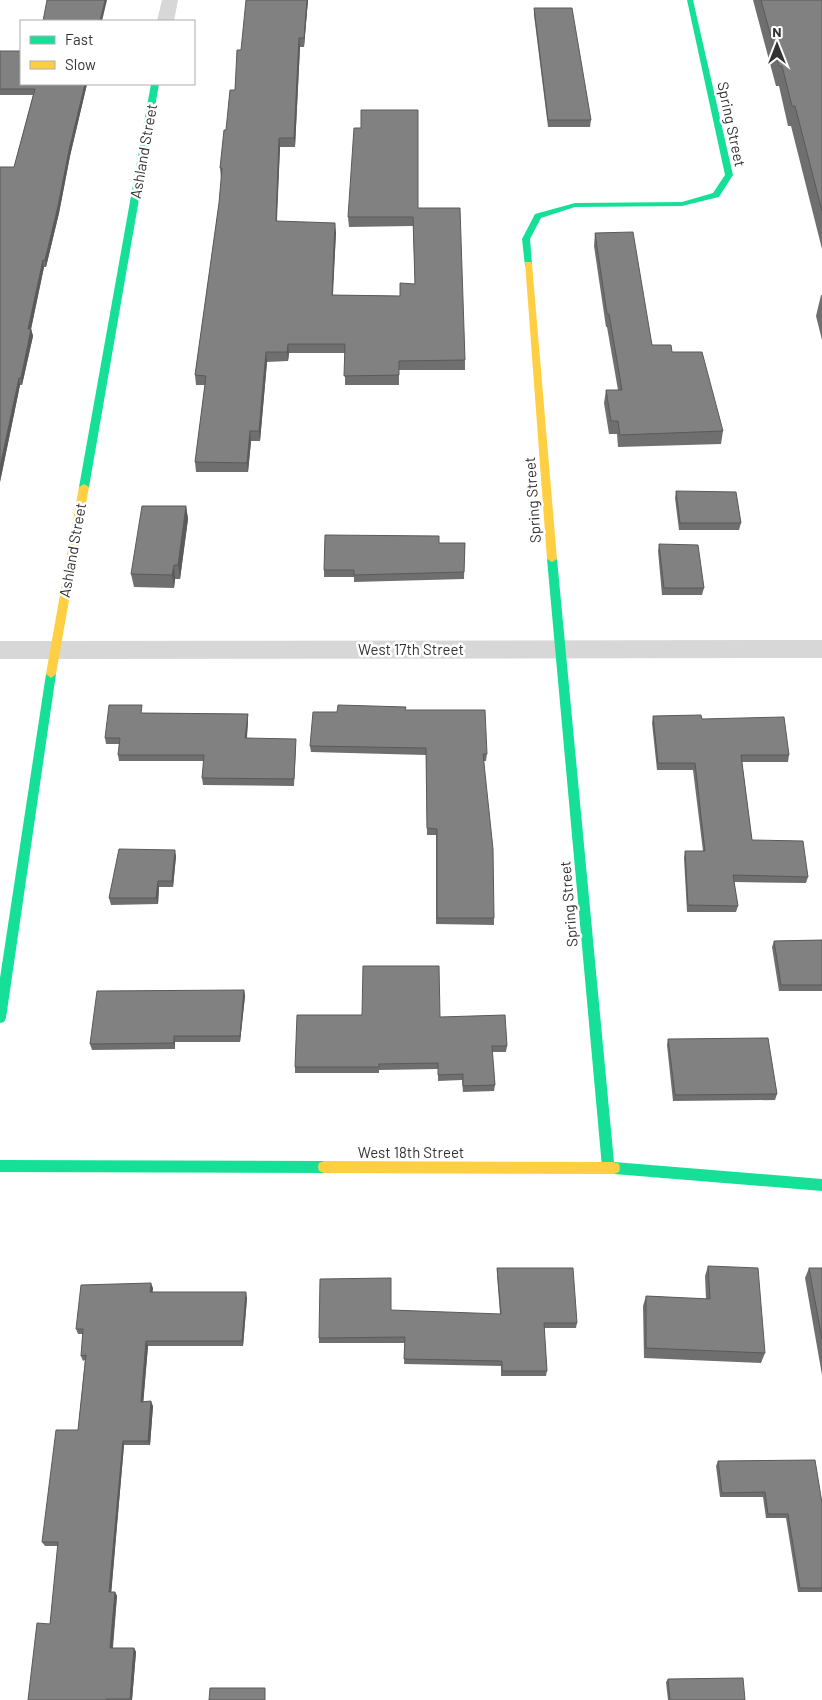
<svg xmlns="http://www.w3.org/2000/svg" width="822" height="1700" font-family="Barlow,sans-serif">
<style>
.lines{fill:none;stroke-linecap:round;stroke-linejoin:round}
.street{fill:#d7d7d7;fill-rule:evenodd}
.fast{fill:#16e098;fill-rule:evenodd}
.slow{fill:#ffcf43;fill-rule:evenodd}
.wall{fill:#6f6f6f}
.shaded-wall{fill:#5a5a5a}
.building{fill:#818181;stroke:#5a5a5a}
.labels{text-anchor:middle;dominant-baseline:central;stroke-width:5;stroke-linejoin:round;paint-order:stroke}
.street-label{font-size:15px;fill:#333;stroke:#fff}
</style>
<rect width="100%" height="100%" fill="#fff"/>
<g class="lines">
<path class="street" d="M162,0H178L174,21H157Z
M822,640V658L0,659V641Z"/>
<path class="fast" d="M687,0H693L733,175L719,197L682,206L575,207L541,218L530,239L532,264L531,266H525L522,239L535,214L575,203L682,202L713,193L725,175Z
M151,84H159L89,487L84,490L79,487Z
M552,556L557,559L614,1162L822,1179V1191L614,1174L603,1171L602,1167L547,559Z
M51,670L56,674L6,1018L4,1022L0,1023V978L46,674Z
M0,1160L324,1161L329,1163L330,1167L329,1171L324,1173L0,1172Z"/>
<path class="slow" d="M525,262H531L532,264L557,559L552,562L547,559Z
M84,484L89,487L56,674L51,678L46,674L79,487Z
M324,1161L614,1162L619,1164L620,1168L619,1172L614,1174L324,1173L319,1171L318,1167L319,1163Z"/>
</g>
<path class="wall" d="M308,0L304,47H300L295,147H280L277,221L336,232L333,295L400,296L415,284L413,226L349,227L348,217L418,208L465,360V370H399V385H345V353H289L288,361L267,362L260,441H251L248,472H196L195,462L205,385H196L195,375L219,203L222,178H221L220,168L226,130L235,90L241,50Z
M753,0H822V249L791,126H788L779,86H776Z
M534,8L591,120L590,127H548L534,15Z
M0,51L87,84L70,156L59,213L46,267H44L31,329L33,336L22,385H20L0,482L14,167L33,95H0Z
M595,233L652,345L672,352L723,431L721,444L618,447L617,434H609L604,403L606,390H618L607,327H606L594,246Z
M821,295H822V340L816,316Z
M676,491L741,523L739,530H679L675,498Z
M186,506L188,519L180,579H175L174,588L134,587L131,574Z
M439,543H465L464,579L354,582V577H324V570Z
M659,544L704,588L702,595H662L658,551Z
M405,710L487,754L486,761H484L494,918V925L436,924V835H427L426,755L311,752L310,746L337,712Z
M143,713L248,714V721L247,738L296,746L294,786L203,785L202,778L204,761H119L118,755L119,744H106L105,738Z
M653,716L702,719L789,755L788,762H742L752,840L808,877L806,883L734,882L738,906L736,912H687L684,858L685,851H703L693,770H657L652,723Z
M176,856L173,887H159L158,904L111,905L109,898Z
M822,940V991H779L772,947L774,941Z
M244,990L245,996L240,1042H175V1049L92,1050L90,1044Z
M440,1017L507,1046L506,1052H492L495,1085L494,1091L463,1092L462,1080L438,1081V1069L379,1070V1073H295V1067Z
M668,1039L777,1094L775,1100L673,1101L667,1045Z
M708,1266L765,1353L761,1363L644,1358L643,1306L646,1296L706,1299L705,1276Z
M497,1268L577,1323L576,1328H544L547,1371L546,1376H501V1366L404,1364L405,1343H319V1338L500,1314L497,1274Z
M809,1268H822V1375L805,1278Z
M153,1288L152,1292L247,1298L243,1346H148L143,1402L153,1406L150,1445H124L111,1592H115L117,1596L113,1648H134L136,1652L132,1700H28L50,1624L58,1546H45L42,1542L78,1430L85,1360L83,1361L81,1356L83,1334H78L76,1329Z
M718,1461L822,1503V1592H798L786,1518H766L763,1497H720L716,1466Z
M668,1679L745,1700H668L666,1682Z"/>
<path class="shaded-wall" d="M105,0H107L102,21H100Z
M307,0H308L304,47V38Z
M299,38L300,47L295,147L294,138Z
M85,84H87L70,156L59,213L46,267L45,260L69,150Z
M279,138L280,147L276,231V221Z
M335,223L336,232L332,304V295Z
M43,260L44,267L31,329L33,336L22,385L21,378L28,329Z
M288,344L289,353L288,361L287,352Z
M266,352L267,362L260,441L259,431Z
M19,378L20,385L0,482V467Z
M250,431L251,441L248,472L247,463Z
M186,506L188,519L180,579L178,565Z
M174,565L175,579L174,588L172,575Z
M248,714V721L246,745L245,738Z
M175,850L176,856L173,887L172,881Z
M158,881L159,887L158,904L156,898Z
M244,990L245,996L240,1042V1036Z
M174,1036L175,1042V1049L174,1043Z
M151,1283L153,1288L152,1298L150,1292Z
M246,1292L247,1298L243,1346L242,1341Z
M146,1341L148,1346L143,1406L141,1402Z
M151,1401L153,1406L150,1445L148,1441Z
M123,1441L124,1445L111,1596L109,1592Z
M115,1592L117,1596L112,1652L110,1648Z
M134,1648L136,1652L132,1700H131L130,1699Z"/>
<path class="building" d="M47,0H105L100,21H43Z
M246,0H307L304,38H299L294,138H279L276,221L335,223L332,295L400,296V283L415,284L413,217H348L354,128H361V110H418V208H460L465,360L399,361V375L344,376L345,344H288L287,352H266L259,431H250L247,463L195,462L206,376L195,375L219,203L222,168H220L224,130H226L230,90H235L237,50H241Z
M761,0H822V211L795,106H792L782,66H779Z
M534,8H572L591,120H548Z
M0,51H21V84H85L69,150L58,206L45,260H43L28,329H31L21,378H19L0,467V167H14L35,89H0Z
M633,232L652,345H671L672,352H702L723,431L620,435L618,421H611L606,390H622L609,314H607L595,233Z
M676,491L736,492L741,523H680Z
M142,506H186L178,565H174L172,575L131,574Z
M325,535L439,536V543H465L464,572L354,575V570H324Z
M659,544L698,545L704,588H664Z
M109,705H142L141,713L248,714L245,738L296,739L294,779L202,778L204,755H118L120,738H105Z
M338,705L406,707L405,710H485L487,754H483L493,849L494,918H437V829L427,828L426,748L310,746L313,712H337Z
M701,715L702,719L784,717L789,755H741L752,840L803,841L808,877L733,875L738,906L688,905L685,851H705L695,763H658L653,716Z
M119,849L175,850L172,881H158L156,898H109Z
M822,940V985H781L774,941Z
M363,966H439L440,1017L505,1015L507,1046H492L495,1085L463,1086V1074L438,1075V1063L379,1064V1067H295L297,1015H362Z
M244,990L240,1036H174V1043L90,1044L97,991Z
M768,1038L777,1094L675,1095L668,1039Z
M708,1266L758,1268L765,1353L646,1348V1296L710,1299Z
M497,1268H573L577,1323H544L547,1371H502V1361L404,1359L405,1337L319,1338L320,1279L391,1278V1310L501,1314Z
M809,1268H822V1339Z
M151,1283L150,1292H246L242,1341H146L141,1402L151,1401L148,1441H123L109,1592H115L110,1648H134L130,1699H106V1700H28L37,1623L50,1624L58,1542H42L56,1430H78L86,1355L81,1356L83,1329H76L81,1285Z
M815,1460L822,1503V1588H800L788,1514H768L765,1492L722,1493L718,1461Z
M743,1678L745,1700H670L668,1679Z
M210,1688H265V1700H209Z"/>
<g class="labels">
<g class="street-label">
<text transform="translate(732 124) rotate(78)">Spring Street</text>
<text transform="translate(143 151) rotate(-80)">Ashland Street</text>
<text transform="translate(532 500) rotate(-94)">Spring Street</text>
<text transform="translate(72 550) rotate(-80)">Ashland Street</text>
<text x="411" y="649">West 17th Street</text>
<text transform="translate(568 904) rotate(-95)">Spring Street</text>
<text x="411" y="1152">West 18th Street</text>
</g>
</g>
<rect x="20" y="20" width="175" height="65" fill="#ffffff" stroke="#adadad"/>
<rect x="30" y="36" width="25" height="8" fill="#16e098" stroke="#adadad"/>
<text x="65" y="45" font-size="15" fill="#333333">Fast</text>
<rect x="30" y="61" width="25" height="8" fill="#ffcf43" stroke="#adadad"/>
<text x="65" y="70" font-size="15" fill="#333333">Slow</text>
<g transform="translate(777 45)" stroke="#ffffff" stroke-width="4" paint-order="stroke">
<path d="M0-4L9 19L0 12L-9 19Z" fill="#333333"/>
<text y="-8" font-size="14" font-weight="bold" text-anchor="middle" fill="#333333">N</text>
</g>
</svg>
